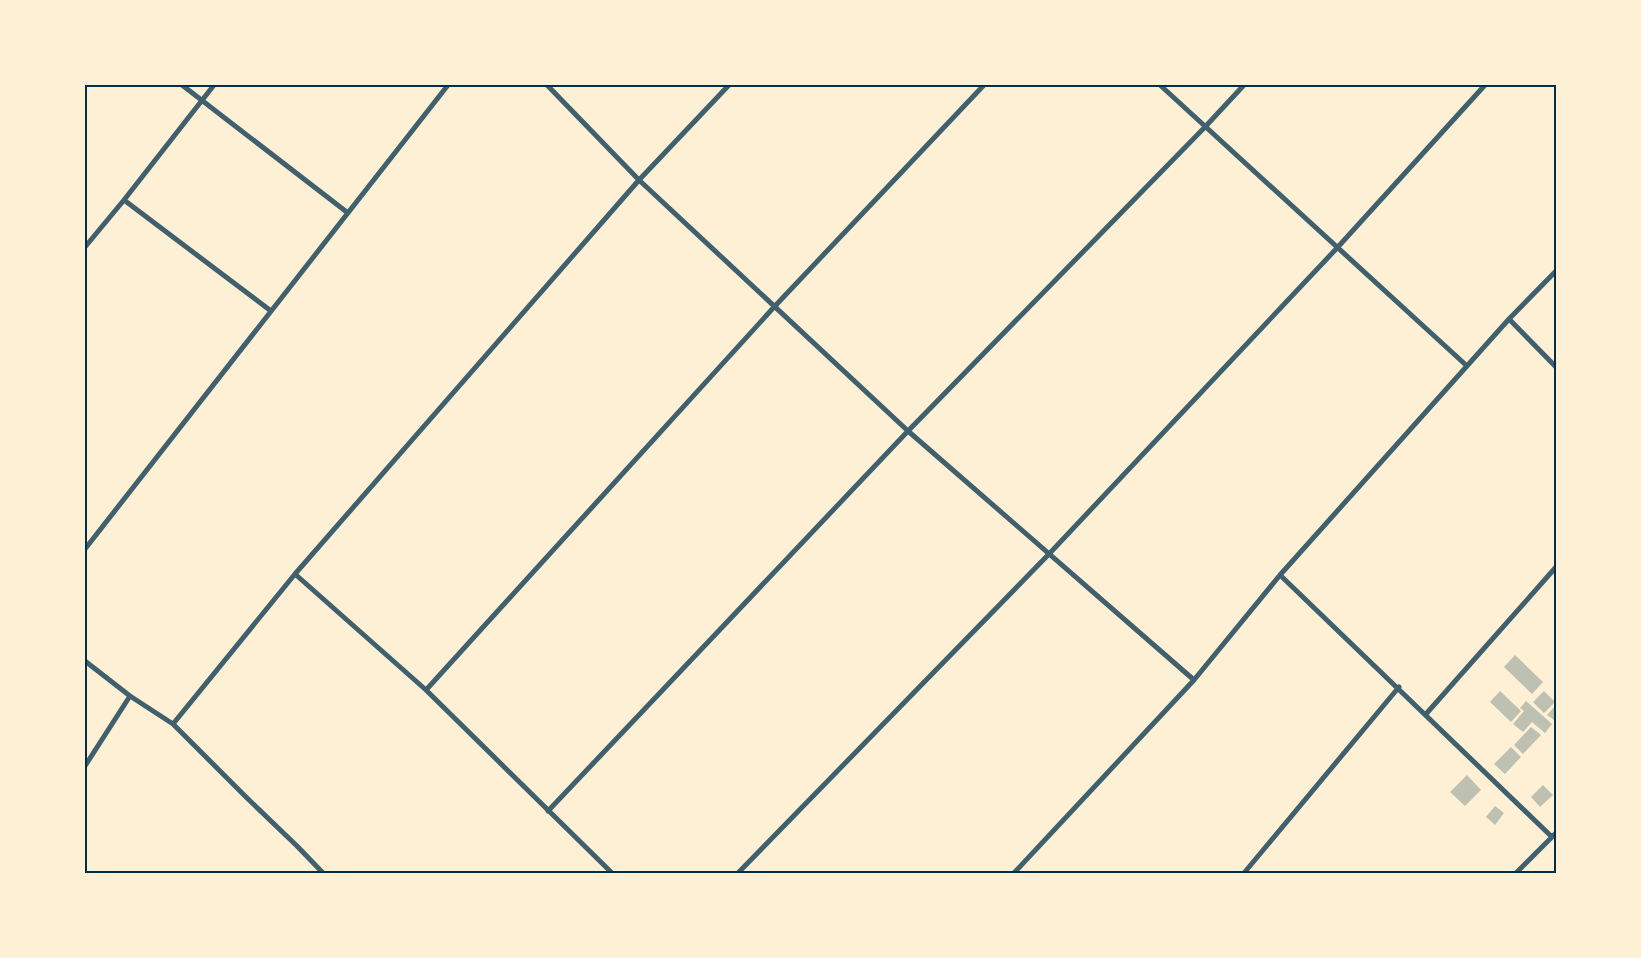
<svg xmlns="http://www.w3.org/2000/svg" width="1641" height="958" font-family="'Titillium Web',sans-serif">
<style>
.building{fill:#bec0b2}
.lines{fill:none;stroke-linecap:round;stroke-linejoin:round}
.minor{stroke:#3f606c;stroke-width:5}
.neatline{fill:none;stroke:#003049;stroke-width:2}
</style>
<rect width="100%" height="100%" fill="#fdf0d5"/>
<path class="building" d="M1515,655L1543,682L1532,694L1504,667Z
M1500,691L1521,711L1511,722L1490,702Z
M1544,691L1555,702L1544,713L1533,702Z
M1526,701L1552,724L1545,733L1532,722L1523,732L1513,724L1524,711L1520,708Z
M1556,705V718L1554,720L1547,715Z
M1531,727L1541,735L1523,754L1514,745Z
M1511,747L1521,757L1505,774L1494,764Z
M1467,775L1481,790L1465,806L1450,792Z
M1543,785L1553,795L1540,807L1531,797Z
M1495,806L1504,813L1495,825L1486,817Z"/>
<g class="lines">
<path class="minor" d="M182,85L348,213
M547,85L639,180L908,431L1194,680
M1160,85L1467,366
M124,200L271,311
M85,247L124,200L214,85
M1509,319L1556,367
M85,549L448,85
M295,574L426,690L612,873
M1280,575L1552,837
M85,661L130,696L173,724L246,797L297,846L323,873
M426,690L775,306L984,85
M1426,714L1556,567
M173,724L295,574L639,180L729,85
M85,766L130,696
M548,811L908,431L1205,127L1244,85
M738,873L1049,554L1337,248L1485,85
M1014,873L1194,680L1280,575L1509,319L1556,271
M1244,873L1399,687
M1516,873L1556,833"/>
</g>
<rect width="1641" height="958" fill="none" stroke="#fdf0d5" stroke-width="172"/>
<rect x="86" y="86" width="1469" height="786" class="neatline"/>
</svg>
